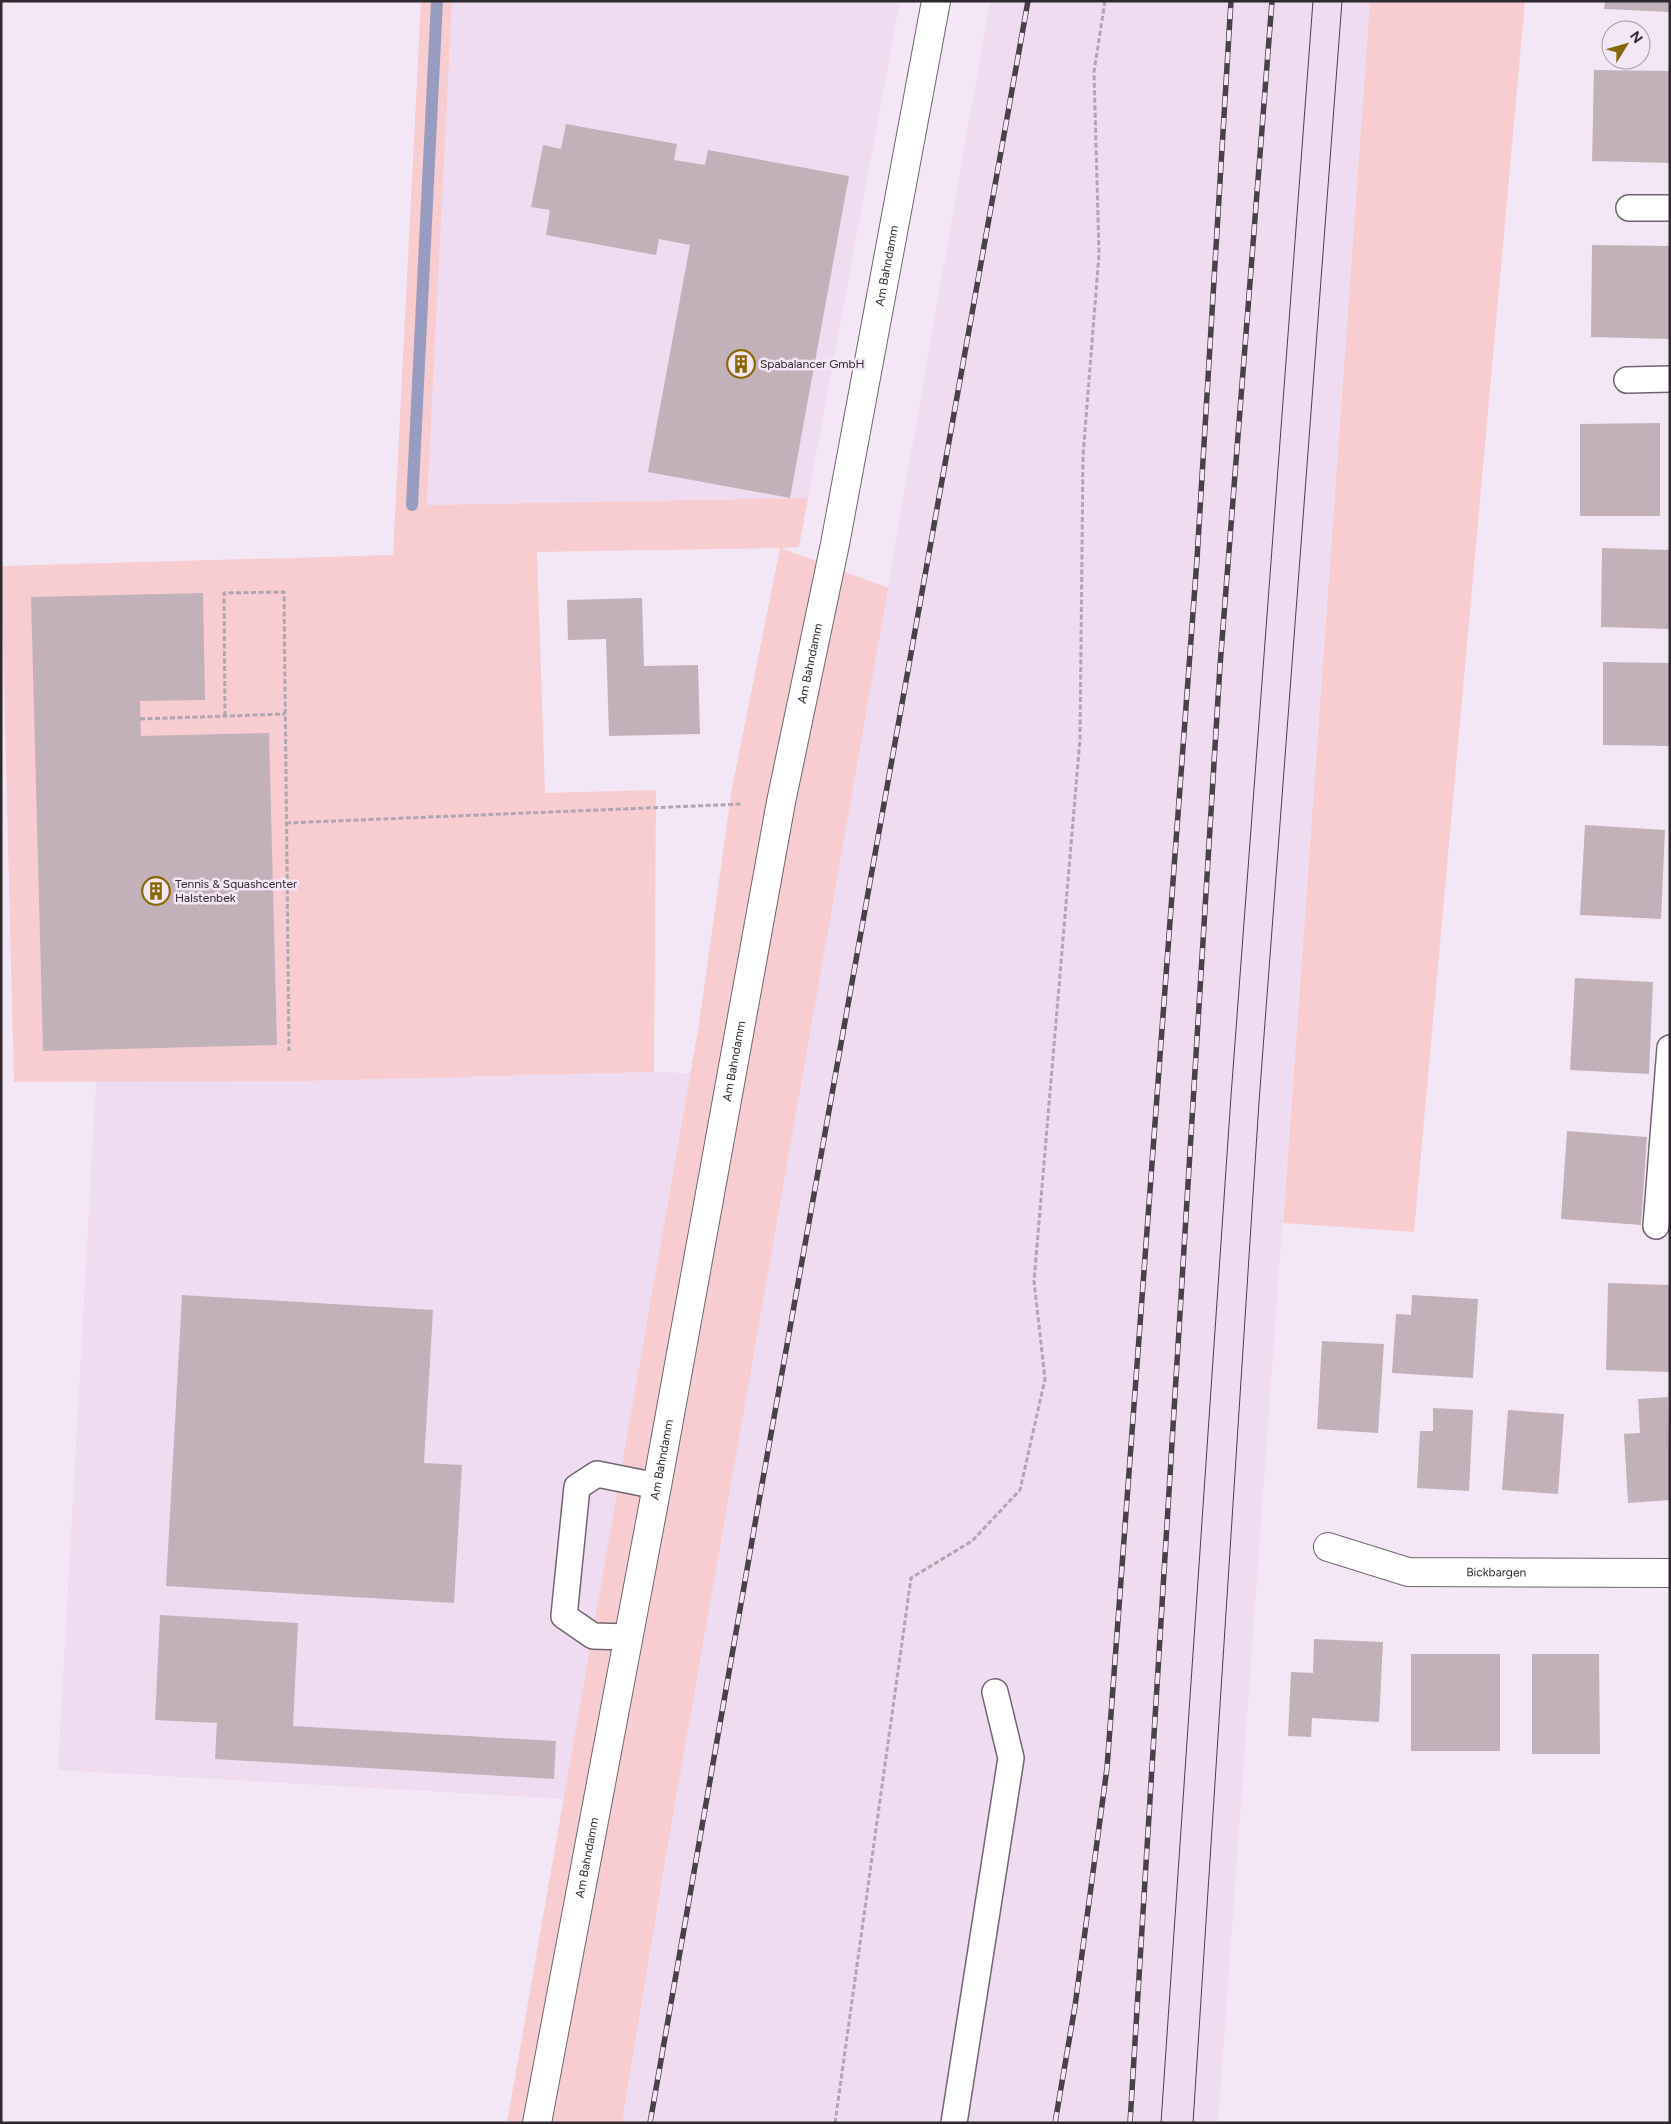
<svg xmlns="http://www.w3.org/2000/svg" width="1671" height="2124" font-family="Figtree,sans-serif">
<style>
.built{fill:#efdcf0}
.green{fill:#f7cdd1}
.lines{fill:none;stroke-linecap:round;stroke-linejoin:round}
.stream{stroke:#989cbe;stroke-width:12}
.building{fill:#c3b1b9}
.lane-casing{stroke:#716571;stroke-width:28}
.street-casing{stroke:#716571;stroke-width:30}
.path{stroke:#b0a6b1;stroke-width:3;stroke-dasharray:5 2.5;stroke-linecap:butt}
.lane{stroke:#fff;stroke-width:25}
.street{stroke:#fff;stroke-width:28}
.tram{stroke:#484248;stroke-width:1}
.rail-casing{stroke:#484248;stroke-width:5.5}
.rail{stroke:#f4e7f5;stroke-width:4;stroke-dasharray:11;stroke-linecap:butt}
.labels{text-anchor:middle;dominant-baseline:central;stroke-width:5;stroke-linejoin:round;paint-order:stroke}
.street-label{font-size:12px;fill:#2e292e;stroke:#f4e7f5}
.poi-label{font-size:12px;fill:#2e292e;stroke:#f4e7f5;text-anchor:start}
</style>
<rect width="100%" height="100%" fill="#f4e7f5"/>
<path class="built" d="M452,1H900L808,498L427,505Z
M990,1H1370L1218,2123H622L665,1861Z
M654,1072L690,1073L565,1799L58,1770L96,1081H304Z"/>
<path class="green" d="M421,1H452L427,505L808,498L799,547L781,548L888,588L665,1861L622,2123H507L699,1024L732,788L780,548L537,552L545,793L656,790L654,1072L304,1081L14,1082L1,566L393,555Z
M1370,1H1525L1414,1232L1283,1223Z"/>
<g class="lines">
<path class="stream" d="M412,505L437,1"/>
</g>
<path class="building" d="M1605,1H1670V12L1604,9Z
M1594,70L1670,71V163L1592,161Z
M566,124L677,144L674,160L705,165L708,150L849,176L790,498L648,472L690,245L659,239L656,255L546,235L550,210L531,207L543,145L561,149Z
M1592,245L1670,246V339L1591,337Z
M1660,423V516H1580V424Z
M1602,548L1670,550V629L1601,627Z
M203,593L205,700L140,701L141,736L269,733L277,1045L43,1051L31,597Z
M642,598L644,666L698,665L700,734L609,736L606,639L568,640L567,600Z
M1603,662L1670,663V746L1603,745Z
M1585,825L1665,830L1661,919L1580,915Z
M1575,978L1653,982L1649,1074L1570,1070Z
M1567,1131L1647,1137L1641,1225L1561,1219Z
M1608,1283L1670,1285V1372L1606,1370Z
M182,1295L433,1310L424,1463L462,1465L454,1603L166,1586Z
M1412,1295L1478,1299L1473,1378L1392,1373L1396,1314L1411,1315Z
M1322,1341L1384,1344L1378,1433L1317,1429Z
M1668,1397L1670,1500L1628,1503L1624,1434L1640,1433L1638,1399Z
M1433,1408L1473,1410L1469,1491L1417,1488L1420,1431H1433Z
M1508,1410L1564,1414L1558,1494L1502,1490Z
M160,1615L298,1623L293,1726L556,1741L554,1779L215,1759L217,1723L155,1720Z
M1314,1639L1383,1642L1379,1722L1312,1718L1311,1737L1288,1736L1291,1672L1313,1673Z
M1411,1654H1500V1751H1411Z
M1532,1654H1599L1600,1754H1532Z"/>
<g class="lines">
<defs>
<path id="lane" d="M1629,208H1670
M1627,380L1670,379
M1656,1226L1670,1048
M629,1637L593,1636L564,1616L577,1487L597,1474L657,1486
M954,2123L1011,1758L995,1692"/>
<g id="street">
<path id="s1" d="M1328,1547L1408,1572L1670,1573"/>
<path id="s2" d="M537,2123L657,1486L781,802L835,544L936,1"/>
</g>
</defs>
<use href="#lane" class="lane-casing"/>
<use href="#street" class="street-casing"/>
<path class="path" d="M225,716L224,593L284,592L289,1051
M140,719L285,714
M286,823L743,804
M835,2123L911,1578L972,1541L1020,1490L1045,1379L1034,1281L1080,739L1083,456L1099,254L1094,72L1105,1"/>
<use href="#lane" class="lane"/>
<use href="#street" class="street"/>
<path class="tram" d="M1161,2123L1231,1096L1313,1
M1193,2123L1259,1102L1342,1"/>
<defs>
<path id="rail" d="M650,2123L759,1501L1028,1
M1055,2123L1075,2006L1107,1768L1197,559L1231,1
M1130,2123L1220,666L1272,1"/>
</defs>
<use href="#rail" class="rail-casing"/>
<use href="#rail" class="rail"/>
</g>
<defs>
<symbol id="building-ring" viewBox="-11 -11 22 22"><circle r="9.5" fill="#f4e7f5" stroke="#8a6705" stroke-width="1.5"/><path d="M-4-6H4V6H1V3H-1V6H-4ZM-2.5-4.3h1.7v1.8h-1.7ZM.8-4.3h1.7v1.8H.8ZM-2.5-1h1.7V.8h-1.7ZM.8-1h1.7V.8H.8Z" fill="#8a6705"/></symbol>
</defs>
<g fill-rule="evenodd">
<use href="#building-ring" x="725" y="348" width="32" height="32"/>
<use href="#building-ring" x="140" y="875" width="32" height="32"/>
</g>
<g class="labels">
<g class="street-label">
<text stroke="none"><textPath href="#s2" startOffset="1890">Am Bahndamm</textPath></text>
<text stroke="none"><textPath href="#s2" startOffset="1485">Am Bahndamm</textPath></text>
<text stroke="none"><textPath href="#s2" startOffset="1080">Am Bahndamm</textPath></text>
<text stroke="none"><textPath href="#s2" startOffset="675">Am Bahndamm</textPath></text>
<text stroke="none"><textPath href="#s1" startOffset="172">Bickbargen</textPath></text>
<text stroke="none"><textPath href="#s2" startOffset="270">Am Bahndamm</textPath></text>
</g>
<g class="poi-label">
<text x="760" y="364">Spabalancer GmbH</text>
<text x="175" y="884">Tennis &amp; Squashcenter<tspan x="175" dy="14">Halstenbek</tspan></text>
</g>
</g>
<rect width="1671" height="2124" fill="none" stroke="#2e292e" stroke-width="5"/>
<g transform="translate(1626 45) rotate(53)"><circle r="24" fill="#f4e7f5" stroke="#a59ba5"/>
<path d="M0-4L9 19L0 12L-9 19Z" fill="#8a6705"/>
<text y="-8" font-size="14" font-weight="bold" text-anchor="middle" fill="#2e292e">N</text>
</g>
</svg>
